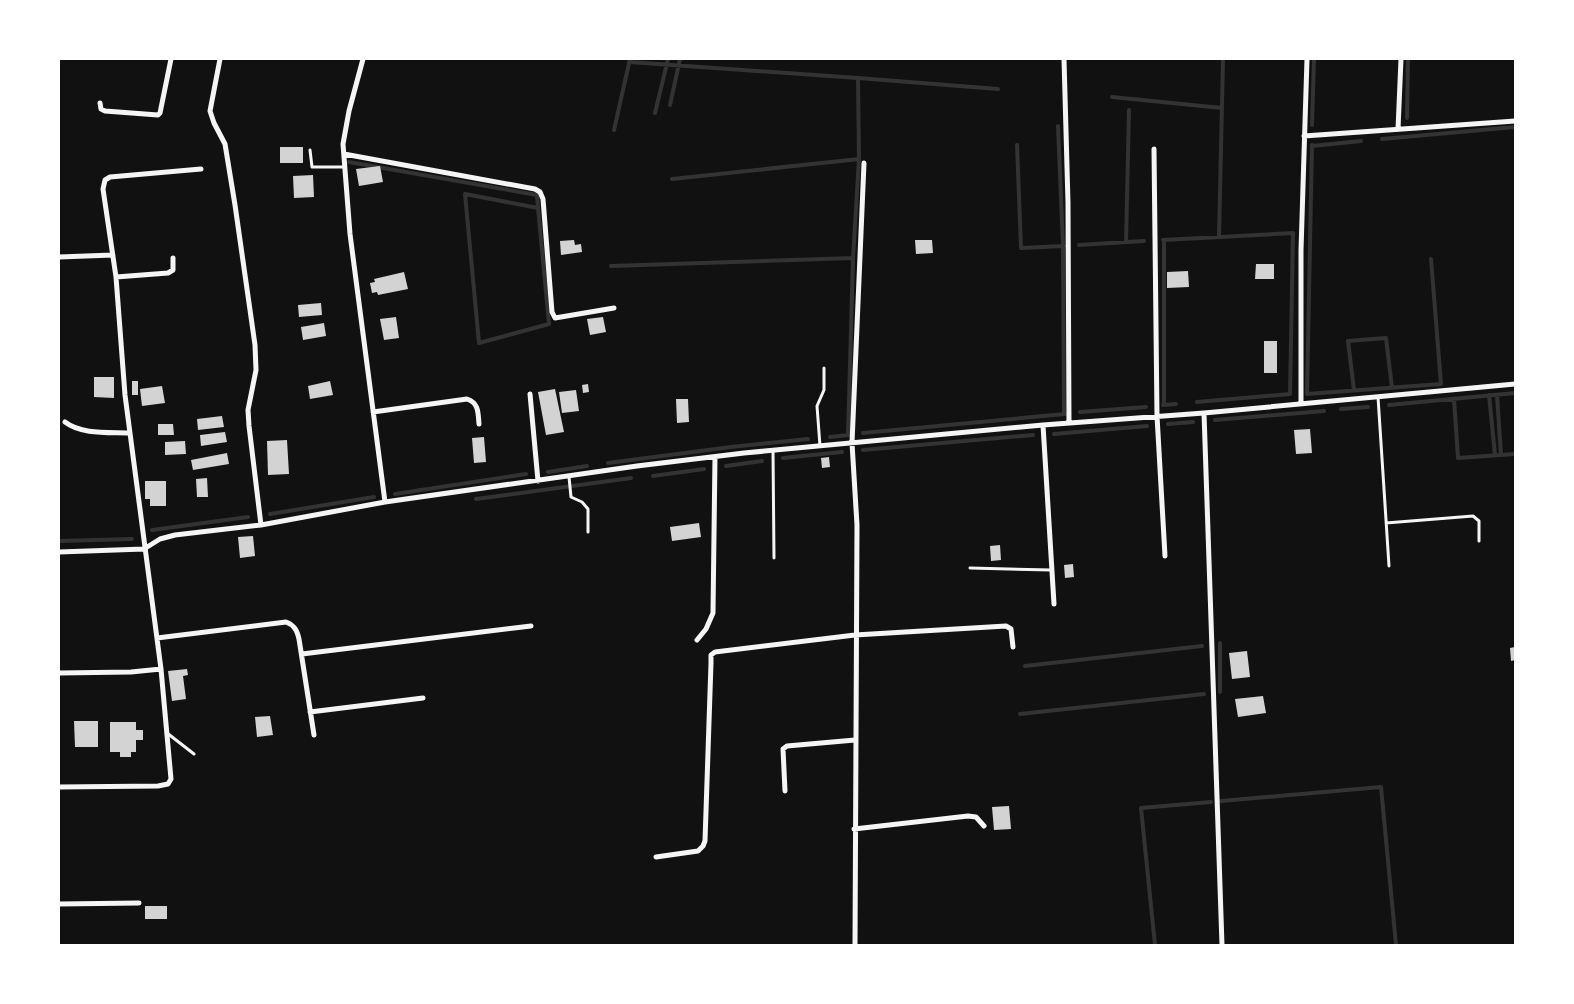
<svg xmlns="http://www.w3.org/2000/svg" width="1574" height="1004" font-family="'Nunito Sans',sans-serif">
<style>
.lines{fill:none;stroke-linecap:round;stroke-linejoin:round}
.stream{stroke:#333;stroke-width:4}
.building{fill:#d3d3d3}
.service{stroke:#f5f5f5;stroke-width:3}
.minor{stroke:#f5f5f5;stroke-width:5}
</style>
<rect width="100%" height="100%" fill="#111"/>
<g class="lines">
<path class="stream" d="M629,62L858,78L859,159L672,179
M858,78L998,89
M1112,97L1222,108
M670,105L680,59
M655,113L668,59
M1407,118L1408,59
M1312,125L1314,59
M1058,126L1063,246L1064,414
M614,130L630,59
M1382,139L1515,127
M1017,145L1021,248L1064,246
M1312,145L1307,394L1441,384L1431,259
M1312,146L1361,141
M349,162L537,195L538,208L549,324L479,343L465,194L538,208
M1219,237L1223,59
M1163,240L1293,233L1290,394L1197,402
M1164,240V405
M1126,242L1129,110
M1079,245L1144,241
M611,266L853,258L859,159
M1354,390L1348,341L1386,338L1392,388
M1489,395L1495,455
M1497,395L1501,455
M1454,399L1458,458L1515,454
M1163,405L1176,404
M1389,405L1515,393
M1341,409L1368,407
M1080,412L1146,407
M1215,420L1324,411
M1168,424L1193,422
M863,433L1065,414
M1054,434L1147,426
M848,435L853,258
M830,437L849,435
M863,450L1033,435
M783,458L842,452
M608,463L731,447L808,439
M726,466L762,461
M548,472L587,466
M653,476L704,469
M395,494L526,474
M476,499L631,478
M270,514L374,497
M152,530L248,517
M59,541L132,539
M1220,643V692
M1025,666L1202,646
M1020,714L1204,694
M1221,801L1381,787L1396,945
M1155,945L1141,808L1211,802"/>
</g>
<path class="building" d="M280,147H303V163H280Z
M380,166L383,182L359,186L356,169Z
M313,175L314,197L294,198L293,176Z
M574,240L575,245L581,244L582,252L561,255L560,241Z
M915,240H932L933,253L916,254Z
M1256,264H1274V279H1255Z
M1188,271L1189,287L1167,288V272Z
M404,272L408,289L378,295L377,292L372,293L370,283L375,282L374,279Z
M321,303L322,315L299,317L298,305Z
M396,317L399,338L384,340L380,319Z
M603,317L606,332L590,335L587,319Z
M324,323L326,336L303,340L301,327Z
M1264,341H1277V373H1264Z
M94,377H114V398L94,397Z
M132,381H138V395H132Z
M330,381L333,395L310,399L308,386Z
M588,384L589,392L583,393L582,385Z
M162,386L165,403L142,406L140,389Z
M555,389L564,432L546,435L538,392Z
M576,390L579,411L562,413L559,392Z
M676,399H688L689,422L677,423Z
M222,416L224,427L198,430L197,419Z
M158,424H173L174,435H158Z
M1310,429L1312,453L1296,454L1294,430Z
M225,432L227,442L201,446L200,435Z
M484,437L486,462L474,463L472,438Z
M287,440L289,474L268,475L267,441Z
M185,441L186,454L165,455V442Z
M227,453L229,464L193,470L191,460Z
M829,457L830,467L822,468L821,458Z
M207,478L208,497H197L196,479Z
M145,481H166V506H150V499H145Z
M699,523L701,537L672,541L670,527Z
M253,536L255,556L240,558L238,537Z
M1000,545L1001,560L991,561L990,546Z
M1073,564L1074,577L1065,578L1064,565Z
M1515,647V660L1511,661L1510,648Z
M1247,651L1250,677L1232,679L1229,653Z
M187,669L188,675L183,676L186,699L172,701L168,671Z
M1263,696L1266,713L1238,717L1235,699Z
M270,716L273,735L257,737L255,717Z
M74,721H98V747H75Z
M110,722H136V730H143V740H136V752H131V757H120V752H110Z
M1009,806L1011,829L994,830L992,807Z
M145,906H167V919H145Z"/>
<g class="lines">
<path class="service" d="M310,150L312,167H344
M1378,397L1389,566
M820,446L817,406L824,390V368
M773,451L774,558
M569,477L571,497L582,502L588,509V532
M1386,523L1473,516L1479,521V541
M970,568L1051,570
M167,733L194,754"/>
<path class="minor" d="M220,59L210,111L214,123L225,144L235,205L255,345L256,370L248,410L249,426L261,525
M363,59L349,111L343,144L350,234L385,502
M1064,59L1068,203L1069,423
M100,103L101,109L105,111L158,115L160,113L171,59
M1398,129L1401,59
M1304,136L1515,121
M1154,149L1157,416L1165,556
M344,154L535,189L540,192L543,199L552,312L555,318L614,308
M59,257L113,255
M116,277L168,273L173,270V258
M530,394L538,481
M1301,404V250L1307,59
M373,412L467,399C479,403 478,413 479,424
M1204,413L1222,945
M65,422C82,435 109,432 130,433
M1043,425L1054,604
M59,552L144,549L160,539L175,535L261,525L385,502L637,466L744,453L1043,425L1204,413L1515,384
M157,638L286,622C294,625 297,630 299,639L314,735
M697,640L706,629L713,613L715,457
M302,654L531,626
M59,673L131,672L161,669
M310,712L423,698
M59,787L158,786L168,784L171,779L161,669L125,395L116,277L103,189L105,180L110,177L201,169
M785,791L783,749L787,746L855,740
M854,829L968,816L976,817L984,826
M656,857L698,851L703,846L705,841L711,663V655L715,652L855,635L1006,626L1011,629L1013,647
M59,904L139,903
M855,945L857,525L852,443L864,163"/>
</g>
<rect width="1574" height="1004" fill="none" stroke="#ffffff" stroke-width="120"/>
</svg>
